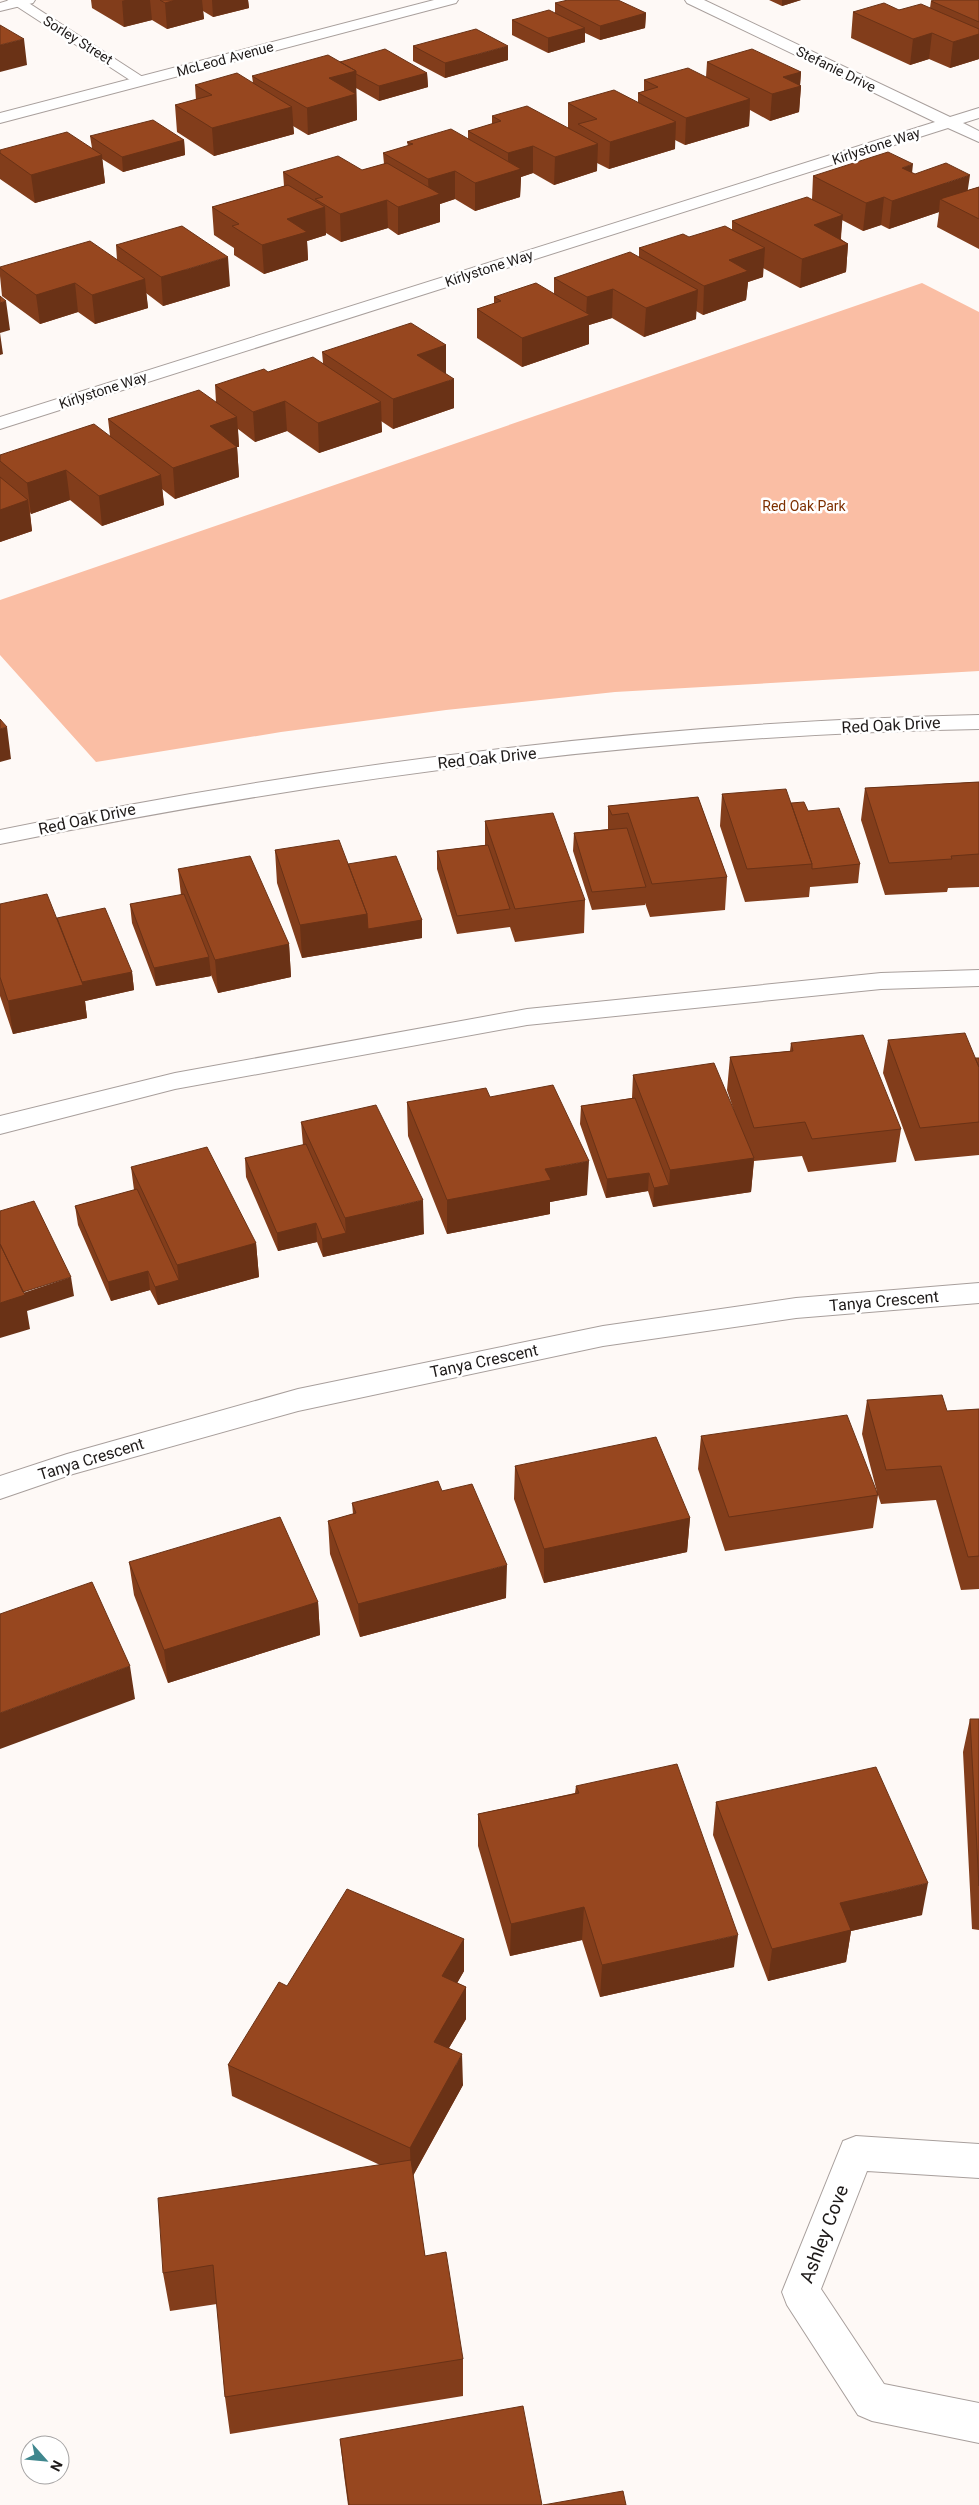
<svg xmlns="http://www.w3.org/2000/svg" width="979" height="2505" font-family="Roboto,sans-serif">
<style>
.green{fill:#fabea4}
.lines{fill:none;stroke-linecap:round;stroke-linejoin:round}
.service-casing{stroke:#a89f9c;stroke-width:2}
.minor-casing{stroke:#a89f9c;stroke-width:2}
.tertiary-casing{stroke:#a89f9c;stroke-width:2}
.service{fill:#fff;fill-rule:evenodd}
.minor{fill:#fff;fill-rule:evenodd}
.tertiary{fill:#fff;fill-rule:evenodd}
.wall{fill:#823d1b}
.shaded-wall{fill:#6a3216}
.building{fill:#97471f;stroke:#6a3216}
.labels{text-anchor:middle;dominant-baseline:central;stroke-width:5;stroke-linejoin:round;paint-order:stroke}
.far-street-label{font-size:14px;fill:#1e1a19;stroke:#fff}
.far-park-label{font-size:14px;fill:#7d2f00;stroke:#fff}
.street-label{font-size:16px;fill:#1e1a19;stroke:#fff}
.near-street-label{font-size:19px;fill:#1e1a19;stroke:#fff}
</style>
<rect width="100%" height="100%" fill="#fef9f6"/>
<path class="green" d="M922,283L979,312V671L615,692L446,710L281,732L96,762L0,655V600Z"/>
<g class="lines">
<defs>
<path id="service" d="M10,0H35L33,3L0,11V3Z
M979,970V986L881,989L527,1025L175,1089L0,1134V1116L175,1073L527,1009L881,973Z"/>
<path id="minor" d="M7,0H24L149,81L146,84H136Z
M685,0H704L950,117L979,108V118L963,123L979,131V142L948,128L0,429V417L935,122L687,3Z
M979,715V729C650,735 322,778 0,844V830C322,764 651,722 979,715Z
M979,1283V1303L796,1318L603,1346L298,1411L73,1474L0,1499V1476L67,1454L298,1389L603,1326L796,1298Z
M856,2136L979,2144V2178L867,2171L821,2289L884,2384L979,2403V2443L872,2421L858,2415L787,2305L782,2292L843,2141Z"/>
<path id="tertiary" d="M434,0H458L456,3L0,123V113Z"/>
</defs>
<use href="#service" class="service-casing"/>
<use href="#minor" class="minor-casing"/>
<use href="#tertiary" class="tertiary-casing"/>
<use href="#service" class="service"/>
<use href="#minor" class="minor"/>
<use href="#tertiary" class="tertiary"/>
</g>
<path class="wall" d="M91,0H248L249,8L213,17L203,11L204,19L167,29L152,20L124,27L92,8Z
M769,0H801L782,6Z
M979,0V59L950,68L929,59L910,65L851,38L853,12L930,8L931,1Z
M555,3L646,13L645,28L600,40L585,33V42L548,53L512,35V20L555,13Z
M413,46L508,60L445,78L413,61Z
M340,62L427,73L428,87L379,101L356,88L357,120L308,135L293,126L294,134L214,156L177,132L175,105L196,100L195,85L253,83L252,76Z
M707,62L801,72L800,85L801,86L799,112L770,121L750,110L749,126L685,145L675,140V149L609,169L597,163V171L554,185L533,173L521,177L520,197L475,211L455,199L440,204V222L398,235L388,228L341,242L326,233V235L307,241L308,260L264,274L234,255V248L214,235L212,207L284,186L283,172L362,170L384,164L383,153L408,146L407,142L468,139V131L492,124V116L568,128V103L638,102V93L644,91V80L706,77Z
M90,136L184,140L185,155L123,172L102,159L105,183L35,203L0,179V150L92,148Z
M912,173L968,190L979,187V249L937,227L939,212L889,229L881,225L863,231L842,220L841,239L848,244L846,272L800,288L763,268V277L748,282L746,300L703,315L696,311V319L644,337L612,318L589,325V344L522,367L477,338V309L494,304V297L554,294V278L639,257V248L689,237L732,230V221L812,199L813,176Z
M116,245L230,286L163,306L146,293L148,308L95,324L78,312L40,324L2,296L0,276V267L117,260Z
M446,345V374L454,408L393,429L381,421L382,432L319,453L287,431L255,442L238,429L239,447H237L239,477L175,499L162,489L164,505L102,526L70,500L31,514L30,512L32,531L0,542V455L110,436L108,419L216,402L215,385L268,372L323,363L322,352Z
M979,782V887L948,888L947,892L885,895L861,820L865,788Z
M722,794L791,803L808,811L860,864L858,883L810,887L809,897L745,902L720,826Z
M698,797L727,877L725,910L650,917L645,903V905L592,910L573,851L574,833L608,829V806Z
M485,821L585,900L584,933L515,942L510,927L457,934L437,869V851L485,845Z
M275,850L348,864L422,938L302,958L277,883Z
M178,869L289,944L291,977L218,993L211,975V976L156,986L132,923L130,904L181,895Z
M0,904L57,918L132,972L134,990L85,1001L87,1018L13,1034L0,996Z
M888,1040L975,1058H979V1155L915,1161L883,1073Z
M791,1043L901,1129L896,1162L808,1172L802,1156L754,1161L751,1192L653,1207L648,1191L606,1198L580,1124L581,1106L632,1098L633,1075L735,1114L727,1090L730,1057L790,1051Z
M490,1097L587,1195L550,1202V1214L447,1234L408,1136L407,1102Z
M301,1122L424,1234L323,1257L317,1242L278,1251L246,1177L245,1158L303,1145Z
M131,1167L256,1243L259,1277L158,1305L150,1290L111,1301L78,1225L75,1206L134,1190Z
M867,1400L947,1411L979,1409V1589L961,1590L936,1500L881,1504L878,1495L873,1528L725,1551L698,1469L701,1436L877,1492L862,1434Z
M515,1466L690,1518L687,1552L544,1583L514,1499Z
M442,1491L506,1598L360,1637L330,1554L328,1521L353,1514L352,1503Z
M129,1562L318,1602L320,1635L168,1683L134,1595Z
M970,1719H979V1930L972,1929L963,1752Z
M576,1786L734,1967L600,1997L582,1940L510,1956L478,1846V1814L575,1793Z
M716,1802L922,1915L851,1931L846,1962L768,1981L713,1835Z
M464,1939V1971L457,1983L466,1987V2019L449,2048L463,2085L413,2176L425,2256L463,2359V2396L230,2434L225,2397L217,2304L170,2311L163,2273L380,2165L232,2096L228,2065L287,1986Z
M340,2439L542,2505H348L344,2475Z"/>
<path class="shaded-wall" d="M125,0H150L152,20L124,27L122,1Z
M176,0H202L204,19L167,29L165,3Z
M212,0H248L249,8L213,17Z
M782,0H801L782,6Z
M646,13L645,28L600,40V26Z
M585,28V42L548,53V38Z
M932,33L929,59L910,65L913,39Z
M979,34V59L950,68L953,42Z
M24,39L27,65L0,72V45Z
M508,46V60L445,78V63Z
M356,71L357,120L308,135L307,108L329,78Z
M801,72L800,86H801L799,112L770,121L772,94L783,77Z
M427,73L428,87L379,101V86Z
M750,99L749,126L685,145L686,118Z
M292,107L294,134L214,156L212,128Z
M676,122L675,149L609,169L610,142Z
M184,140L185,155L123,172L122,157Z
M598,144L597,171L554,185L555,157Z
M533,146V173L521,177L520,197L475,211V183L508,173V153Z
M102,155L105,183L35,203L31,175Z
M913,164L910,192L902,168Z
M455,171V199L440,204V222L398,235V207L429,197L428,179Z
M970,175L966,202L940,199L939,212L889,229L892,201Z
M884,197L881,225L863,231L866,203Z
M387,200L388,228L341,242L340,214Z
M325,207L326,235L307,241L308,260L264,274L262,245L287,219Z
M843,215L840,243L814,225Z
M848,244L846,272L800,288L802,259Z
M765,248L763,277L748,282L746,300L703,315L704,286L729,260Z
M228,257L230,286L163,306L161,277Z
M145,279L148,308L95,324L92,295Z
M75,283L78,312L40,324L36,295Z
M613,289L612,318L589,325V344L522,367V338L586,316L587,297Z
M698,290L696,319L644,337L646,308Z
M6,301L10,330L0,333L3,354L0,355V303Z
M446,345V374L417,355Z
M454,379V408L393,429V399Z
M285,401L287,431L255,442L253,412Z
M381,402L382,432L319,453L318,423Z
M237,417L239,447H237L239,477L175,499L173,468L210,426Z
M66,470L70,500L31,514L27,483Z
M161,475L164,505L102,526L99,496Z
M28,500L32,531L0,542V510Z
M7,727L11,759L0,762V729Z
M367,914L422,920V938L302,958L300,925Z
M289,944L291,977L218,993L215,960Z
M209,957L211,976L156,986L154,968Z
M132,972L134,990L85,1001L87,1018L13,1034L8,1001L78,983Z
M754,1158L751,1192L668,1204L670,1170Z
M589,1161L587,1195L550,1202V1214L447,1234V1200L545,1169Z
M649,1173L648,1191L606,1198L607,1179Z
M669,1185L668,1204L653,1207L654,1188Z
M423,1200L424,1234L323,1257L322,1239L346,1233L345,1218Z
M316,1223L317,1242L278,1251L277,1233Z
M256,1243L259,1277L158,1305L155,1287L179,1280L177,1265Z
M148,1271L150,1290L111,1301L108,1282Z
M71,1277L74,1296L27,1311L30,1329L0,1338V1303L20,1294Z
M690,1518L687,1552L544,1583V1549Z
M507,1565L506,1598L360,1637L358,1604Z
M318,1602L320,1635L168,1683L164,1650Z
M130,1666L135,1699L0,1749V1713Z
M928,1883L922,1915L851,1931L846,1962L768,1981L772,1949L840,1903Z
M584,1907L582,1940L510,1956L511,1924Z
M738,1935L734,1967L600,1997L602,1965Z
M464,1939V1971L443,2008L442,1976Z
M466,1987V2019L434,2073V2042Z
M462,2054L463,2085L411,2179L410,2148Z"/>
<path class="building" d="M160,0H176L165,3Z
M568,0H618L646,13L600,26L555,3Z
M935,0H979V22L931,1Z
M884,3L899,10L921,4L979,29V34L953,42L932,33L913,39L853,12Z
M549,10L585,28L548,38L512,20Z
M0,25L24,39L0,45Z
M476,29L508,46L445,63L413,46Z
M385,49L427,73L379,86L356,74V71L340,62Z
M752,49L801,72L783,77L801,86L772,94L707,62Z
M328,55L356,71L329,78L356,94L307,108L252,76Z
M688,68L750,99L686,118L638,93L658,87L644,80Z
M237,73L292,107L212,128L175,105L212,95L195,85Z
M614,90L676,122L610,142L578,124L597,119L568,103Z
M527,106L598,144L555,157L533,146L508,153L468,131L501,121L492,116Z
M153,120L184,140L122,157L90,136Z
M451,129L521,169L475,183L455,171L428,179L383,153L413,144L407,142Z
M67,132L102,155L31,175L0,153V150Z
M888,152L913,164L902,168L915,174L946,163L970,175L892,201L884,197L866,203L813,176Z
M338,156L362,170L387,163L440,194L398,207L387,200L340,214L315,199L323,197L283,172Z
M288,185L325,207L287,219L307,232L262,245L232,226L239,224L212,207Z
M979,187V219L940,199Z
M807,197L843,215L814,225L848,244L802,259L732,221Z
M182,226L228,257L161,277L116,245Z
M725,226L765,248L729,260L748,271L704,286L639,248L683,234L689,237Z
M90,241L145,279L92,295L75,283L36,295L0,268V267Z
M630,252L698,290L646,308L613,289L587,297L554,278Z
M536,283L590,315L522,338L477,309L501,301L494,297Z
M0,296L6,301L0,303Z
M411,323L446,345L417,355L454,379L393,399L322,352Z
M313,357L381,402L318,423L285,401L253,412L215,385L264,369L268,372Z
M199,390L237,417L210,426L237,447L173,468L108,419Z
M94,424L161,475L99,496L66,470L27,483L0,461V455Z
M0,477L28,500L0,510Z
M0,719L7,727L0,729Z
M979,782V854L951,856L952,859L889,863L865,788Z
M786,789L812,864L747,869L722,794Z
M698,797L727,877L652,884L628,813L612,815L608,806Z
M804,802L808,811L839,808L860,864L812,869V864L791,803Z
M553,813L585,900L515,909L485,821Z
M627,828L646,887L592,892L574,833Z
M339,840L367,914L300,925L275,850Z
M488,845L510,909L457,916L437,851Z
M250,856L289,944L215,960L178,869Z
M396,856L422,920L368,929L367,914L348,864Z
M47,894L83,985L8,1001L0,977V904Z
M184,894L209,957L154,968L130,904Z
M105,908L132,972L82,982L57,918Z
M965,1033L979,1067V1122L920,1128L888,1040Z
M863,1035L901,1129L812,1139L805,1122L754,1128L730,1057L793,1051L791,1043Z
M975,1058H979V1067Z
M714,1063L754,1158L670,1170L633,1075Z
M553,1085L589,1161L545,1169L551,1180L447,1200L407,1102L486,1088L490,1097Z
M635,1098L669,1185L654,1188L649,1173L607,1179L581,1106Z
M376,1105L423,1200L345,1218L301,1122Z
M306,1144L346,1233L322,1239L316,1223L277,1233L245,1158Z
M207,1147L256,1243L177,1265L131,1167Z
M137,1189L179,1280L155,1287L148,1271L108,1282L75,1206Z
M34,1201L71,1277L23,1292L0,1244V1211Z
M0,1244L25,1295L0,1303Z
M942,1395L947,1411L979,1409V1556L968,1557L941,1466L886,1470L867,1400Z
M847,1415L878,1495L729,1517L701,1436Z
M656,1437L690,1518L544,1549L515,1466Z
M438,1481L442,1491L472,1484L507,1565L358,1604L328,1521L356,1513L352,1503Z
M280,1517L318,1602L164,1650L129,1562Z
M92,1582L130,1666L0,1713V1614Z
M970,1719H979V1886Z
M677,1764L738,1935L602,1965L584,1907L511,1924L478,1814L579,1793L576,1786Z
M876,1767L928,1883L840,1903L851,1930L772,1949L716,1802Z
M347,1889L464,1939L442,1976L466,1987L434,2042L462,2054L410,2148L228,2065L279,1982L287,1986Z
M411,2160L425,2256L446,2252L463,2359L225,2397L213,2265L163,2273L158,2198Z
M523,2406L542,2505H349L340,2439Z
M623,2491L626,2505H543Z"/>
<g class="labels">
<g class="far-street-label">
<text transform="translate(78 40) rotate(32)">Sorley Street</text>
<text transform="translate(225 59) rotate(-15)">McLeod Avenue</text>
<text transform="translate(836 69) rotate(26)">Stefanie Drive</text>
<text transform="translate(876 146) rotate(-18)">Kirlystone Way</text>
<text transform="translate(489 268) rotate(-18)">Kirlystone Way</text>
<text transform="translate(103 390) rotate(-18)">Kirlystone Way</text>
</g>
<g class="far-park-label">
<text x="804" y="506">Red Oak Park</text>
</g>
<g class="street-label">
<text transform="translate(891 725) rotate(-3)">Red Oak Drive</text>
<text transform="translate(487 758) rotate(-6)">Red Oak Drive</text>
<text transform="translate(87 819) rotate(-12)">Red Oak Drive</text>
<text transform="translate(884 1301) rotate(-5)">Tanya Crescent</text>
<text transform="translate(484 1361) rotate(-12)">Tanya Crescent</text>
<text transform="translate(91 1459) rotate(-17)">Tanya Crescent</text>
</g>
<g class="near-street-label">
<text transform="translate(824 2234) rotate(-69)">Ashley Cove</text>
</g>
</g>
<g transform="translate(45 2460) rotate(117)"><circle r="24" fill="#ffffff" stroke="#a5a3a3"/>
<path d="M0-4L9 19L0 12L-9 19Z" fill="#3f878e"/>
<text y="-8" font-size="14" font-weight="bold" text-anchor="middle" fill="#1e1a19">N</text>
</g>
</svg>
